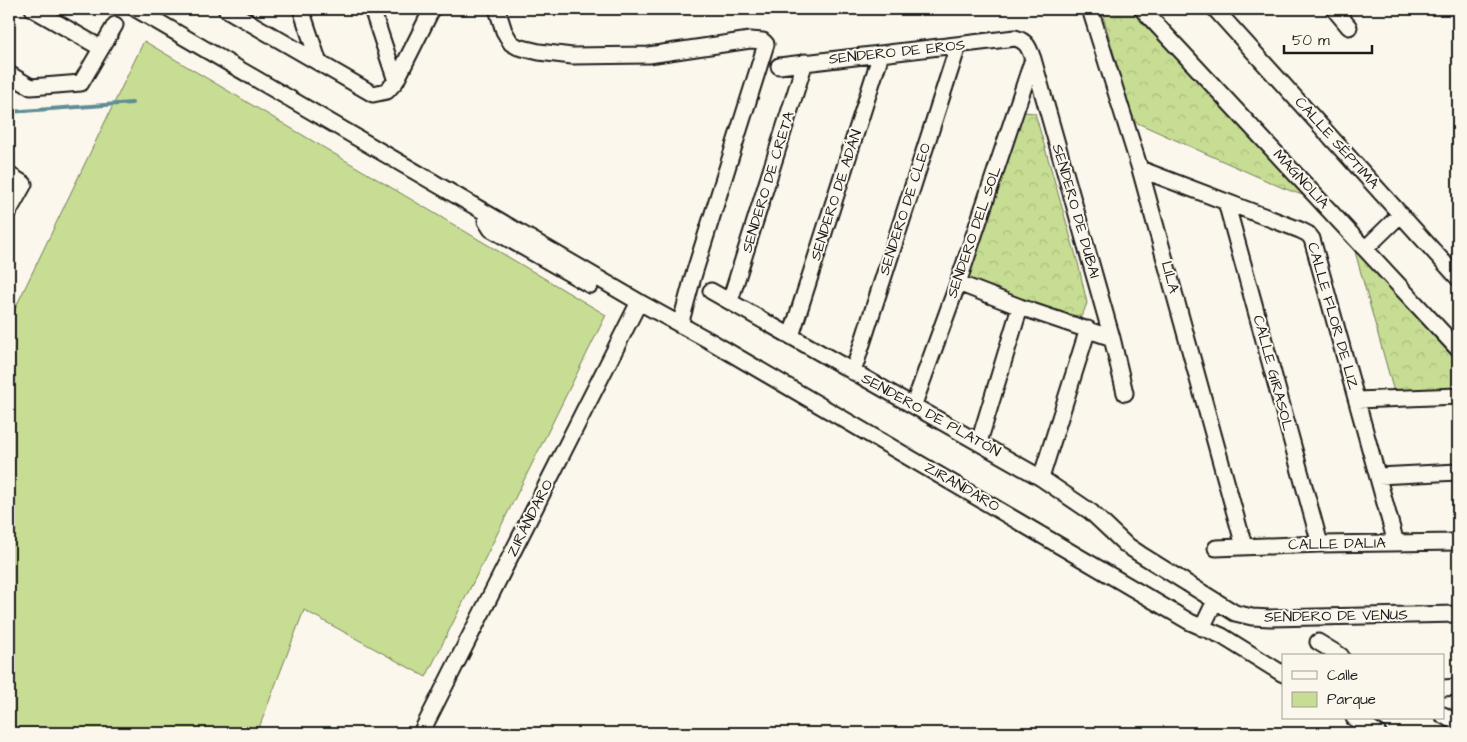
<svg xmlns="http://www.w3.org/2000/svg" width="1467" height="742" font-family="'Architects Daughter',sans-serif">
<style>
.green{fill:#c7dd93;stroke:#727c58}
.forest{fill:url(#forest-crowns);stroke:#727c58}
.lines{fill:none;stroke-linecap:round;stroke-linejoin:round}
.stream{stroke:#5d8d95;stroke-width:4}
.minor-casing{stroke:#1c1c1c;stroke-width:19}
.minor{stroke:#fbf7ec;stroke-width:15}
.labels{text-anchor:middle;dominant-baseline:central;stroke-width:4;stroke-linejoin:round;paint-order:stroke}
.street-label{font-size:15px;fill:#1c1c1c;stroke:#fbf7ec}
</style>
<defs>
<pattern id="forest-crowns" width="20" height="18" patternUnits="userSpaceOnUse" patternTransform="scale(1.25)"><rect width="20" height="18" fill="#c7dd93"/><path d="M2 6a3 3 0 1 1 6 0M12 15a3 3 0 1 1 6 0" fill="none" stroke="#aabd7e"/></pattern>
</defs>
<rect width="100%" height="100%" fill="#fbf7ec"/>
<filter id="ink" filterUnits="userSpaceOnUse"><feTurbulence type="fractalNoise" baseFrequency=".02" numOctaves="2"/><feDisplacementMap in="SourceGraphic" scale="10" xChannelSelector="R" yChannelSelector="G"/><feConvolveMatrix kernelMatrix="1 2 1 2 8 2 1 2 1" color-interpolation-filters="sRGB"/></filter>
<g filter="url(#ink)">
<path class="green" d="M144,41L606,315L426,677L304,610L257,733H9V321Z"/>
<path class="forest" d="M1101,9H1131C1192,68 1248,133 1305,196L1283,188L1133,121Z
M1024,112L1035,113L1078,263L1087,303L1082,316L1070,315L970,282L967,275Z
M1354,248L1458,363V392H1394Z"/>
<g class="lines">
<path class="stream" d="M9,112L132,103"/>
<defs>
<path id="minor" d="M33,9L101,48
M136,9L639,302L710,341L1190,622L1222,636L1283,674
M226,9L373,94L387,91L396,81L432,9
M301,9L319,63
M372,9L396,81
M497,9L504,31L511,43L518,47L539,52L572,56L649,55L750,40L763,41L766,44L693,277L680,325
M1090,9L1140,169L1244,546
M1142,9L1458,349
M1215,9L1458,278
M1334,9L1349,27
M779,66L1015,38C1027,41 1029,48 1033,59L1112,338L1125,393
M9,74L31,87L81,83L115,25
M1140,169L1300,230L1308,234L1312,239L1396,543
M9,175L24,184L9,211
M1226,202L1320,544
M487,214L486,221L491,229L590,285
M1366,248L1401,214
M958,283L1020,307L1112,338
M711,291L1041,478L1091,512L1125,544L1140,554L1235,613L1252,617L1270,618L1458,614
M730,301L805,62
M791,336L881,54
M853,372L958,46
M1357,400L1458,396
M914,404L958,283L1033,59
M979,442L1020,307
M1378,476L1458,472
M1041,478L1088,329
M1216,548L1320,544L1458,542
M1202,628L1215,601
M1318,642L1341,656
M1443,688L1458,687
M1443,715L1458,724
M1354,718L1378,733
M421,733L639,302"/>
</defs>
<use href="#minor" class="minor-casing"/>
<use href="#minor" class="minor"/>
</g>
</g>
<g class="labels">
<g class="street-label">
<text transform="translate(897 52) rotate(-6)">SENDERO DE EROS</text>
<text transform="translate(1337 143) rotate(48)">CALLE SÉPTIMA</text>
<text transform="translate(1301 179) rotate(47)">MAGNOLIA</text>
<text transform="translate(768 182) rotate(-73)">SENDERO DE CRETA</text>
<text transform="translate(836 195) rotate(-72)">SENDERO DE ADÁN</text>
<text transform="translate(905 209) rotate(-72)">SENDERO DE CLEO</text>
<text transform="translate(1076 211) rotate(74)">SENDERO DE DUBAI</text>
<text transform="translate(974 232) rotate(-71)">SENDERO DEL SOL</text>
<text transform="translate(1170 277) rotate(75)">LILA</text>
<text transform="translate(1333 316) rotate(74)">CALLE FLOR DE LIZ</text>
<text transform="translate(1273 373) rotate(75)">CALLE GIRASOL</text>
<text transform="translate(931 415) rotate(29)">SENDERO DE PLATÓN</text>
<text transform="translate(962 487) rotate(30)">ZIRANDARO</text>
<text transform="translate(530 518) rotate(-63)">ZIRÁNDARO</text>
<text transform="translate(1337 544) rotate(-1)">CALLE DALIA</text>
<text transform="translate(1336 616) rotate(-1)">SENDERO DE VENUS</text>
</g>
</g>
<rect width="1467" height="742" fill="none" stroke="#fbf7ec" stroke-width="30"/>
<rect x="15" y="15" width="1437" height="712" fill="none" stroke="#1c1c1c" stroke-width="2" filter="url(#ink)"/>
<rect x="1282" y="654" width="162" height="65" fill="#fbf7ec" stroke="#a29f99"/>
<rect x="1292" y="671" width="25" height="8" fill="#fbf7ec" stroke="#a29f99"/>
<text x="1327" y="680" font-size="15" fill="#1c1c1c">Calle</text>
<rect x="1292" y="692" width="25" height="15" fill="#c7dd93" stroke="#a29f99"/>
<text x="1327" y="704" font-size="15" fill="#1c1c1c">Parque</text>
<path d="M1284 45v8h88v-8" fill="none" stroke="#1c1c1c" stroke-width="2.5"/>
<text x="1292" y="45" font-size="15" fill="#1c1c1c" stroke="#fbf7ec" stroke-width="4" paint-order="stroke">50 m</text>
</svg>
